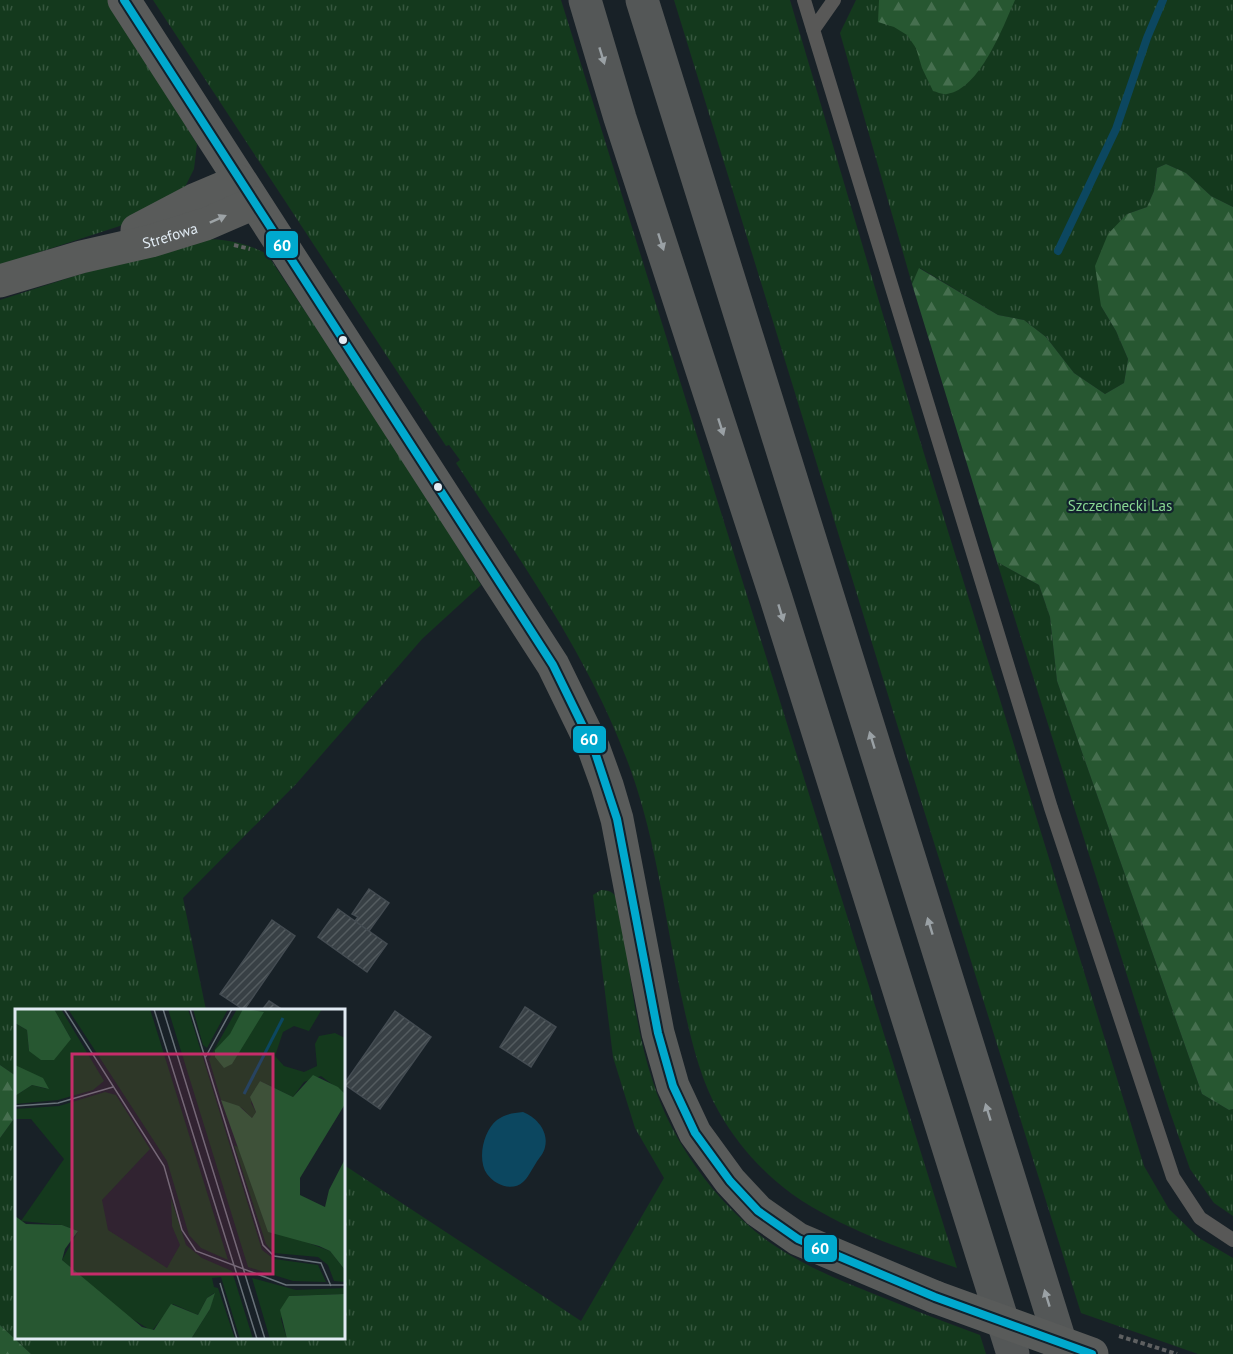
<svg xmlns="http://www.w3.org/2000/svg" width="1233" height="1354" font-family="'PT Sans',sans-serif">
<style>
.grass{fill:url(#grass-tufts)}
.forest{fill:url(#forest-firs)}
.water{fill:#0c4760}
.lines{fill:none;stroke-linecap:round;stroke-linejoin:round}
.stream{stroke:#0c4760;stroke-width:8}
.building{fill:url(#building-hatch);stroke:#444c52;stroke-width:1.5}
.path{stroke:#5e6061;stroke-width:4;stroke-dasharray:4.5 3;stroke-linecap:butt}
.lane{stroke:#585857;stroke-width:14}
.secondary{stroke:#595b5a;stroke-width:33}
.highway{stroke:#545757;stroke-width:33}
.secondary-bridge{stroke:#595b5a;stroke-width:33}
.bus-1-casing{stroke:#12222d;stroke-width:12}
.bus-1{stroke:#00a9ce;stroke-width:8}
.oneway{fill:#9aa1a5}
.oneway2{fill:#9da3a6}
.bus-dot{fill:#e1ebf3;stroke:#12222d;stroke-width:2}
.labels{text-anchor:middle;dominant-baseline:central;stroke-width:4.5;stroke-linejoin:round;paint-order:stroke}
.street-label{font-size:15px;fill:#e1ebf3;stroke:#12222d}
.park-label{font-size:15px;fill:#89d893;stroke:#12222d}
.inset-river{fill:none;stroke:#0c4760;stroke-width:3}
.inset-road{fill:none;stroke:#687279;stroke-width:1.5}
.view{fill:#c52d6a;fill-opacity:0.15;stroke:#c52d6a;stroke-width:3}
.inset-edge{fill:none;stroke:#e1ebf3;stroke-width:3}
.line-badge{stroke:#12222d;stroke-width:2}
.badge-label{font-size:16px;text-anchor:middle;font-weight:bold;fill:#fff}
</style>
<defs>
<pattern id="grass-tufts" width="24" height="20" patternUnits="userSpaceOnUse" patternTransform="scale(1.5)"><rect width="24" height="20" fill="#14391d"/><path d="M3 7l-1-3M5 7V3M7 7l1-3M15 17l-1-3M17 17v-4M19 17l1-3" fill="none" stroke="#36563e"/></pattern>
<pattern id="forest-firs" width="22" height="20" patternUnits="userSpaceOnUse" patternTransform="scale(1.5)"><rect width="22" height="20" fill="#275731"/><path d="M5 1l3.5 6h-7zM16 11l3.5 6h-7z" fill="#466f4f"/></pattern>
<pattern id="building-hatch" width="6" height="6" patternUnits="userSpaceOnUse" patternTransform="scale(1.5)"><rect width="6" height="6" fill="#384045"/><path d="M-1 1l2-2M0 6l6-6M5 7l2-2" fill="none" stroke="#545c60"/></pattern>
</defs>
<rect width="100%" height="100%" fill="#182127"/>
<path class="grass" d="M0,0H108L197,144L194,169L183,191L129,223L0,265Z
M153,0H561L957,1268C900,1248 842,1229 792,1194C763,1173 737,1144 719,1112C701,1081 692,1043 684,1008C666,928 658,845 630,768C590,657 520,560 456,463L460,460L449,445L446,446Z
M674,0H790L922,447L1144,1166L1169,1209L1199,1238L1233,1258V1354H1198L1081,1313L896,721Z
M856,0H1233V207L1211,196L1186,173L1166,164L1157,168L1154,191L1147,207L1127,214L1101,306L1116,331L1128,359L1124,383L1105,394L1074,373L1046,337L1024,320L998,315L920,268L912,284L840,33Z
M203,239C227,239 246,243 267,254L406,463L481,585L422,639L297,783L183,898L206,1010H16V1076L0,1065V300L140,255Z
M997,562L1039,585L1050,617L1057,681L1202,1094L1229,1110L1233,1109V1216L1214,1203L1190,1169L1170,1112Z
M601,890C612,890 615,894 620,903C629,962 634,1026 653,1082C672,1142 714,1200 765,1239C798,1263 836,1279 874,1294C909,1308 944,1322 980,1335L986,1354H31L0,1325V1138L16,1116V1338H344V1165L581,1321L664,1178L635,1128L613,1057L593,895Z"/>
<path class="forest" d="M879,0H1015C1003,27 980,89 947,94C943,95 937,92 933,91L922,68L916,48L907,35L894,27L878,22Z
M1166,164L1186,173L1211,196L1233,207V1109L1229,1110L1202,1094L1057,681L1050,617L1039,585L997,562L912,284L919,268L998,315L1024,320L1046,337L1074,373L1105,394L1124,383L1128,359L1116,331L1101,306L1095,266L1108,234L1127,214L1147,207L1154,191L1157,168Z
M0,1065L16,1076V1116L0,1138Z
M0,1325L31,1354H0Z"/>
<path class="water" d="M523,1112C536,1117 549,1131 545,1147C544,1153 539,1158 536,1163C532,1169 528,1178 523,1182C512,1192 495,1185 487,1174C477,1160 483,1131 497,1120C505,1114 513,1113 523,1112Z"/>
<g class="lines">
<path class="stream" d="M1058,251L1116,129L1147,38L1163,0"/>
</g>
<path class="building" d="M369,889L389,903L369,931L355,921L358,917L352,914Z
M338,909L387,944L367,972L318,937Z
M272,920L295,936L244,1010L220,994Z
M269,1001L283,1010H262Z
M525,1007L556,1027L531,1067L500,1047Z
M395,1011L431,1037L380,1109L344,1084Z"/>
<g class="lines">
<path class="path" d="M234,245L250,249
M1119,1336L1177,1354"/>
<path class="lane" d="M804,0L1051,808L1173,1177L1200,1218L1233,1240
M813,30L834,0"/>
<g class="secondary">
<path d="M124,0L553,665L594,749L607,785L617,819L658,1033L673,1086L695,1133L730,1181L758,1211L798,1239L935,1297"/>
<path d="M137,230L194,200L239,181"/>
<path id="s1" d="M0,281L81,257L151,241L206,224L254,203"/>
</g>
<path class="highway" d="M585,0L620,118L776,598L1013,1354
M642,0L1064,1354"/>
<path class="secondary-bridge" d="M935,1297L1092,1354"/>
<defs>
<path id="bus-1" d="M124,0L553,665L594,749L617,819L658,1033L673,1086L695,1133L730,1181L758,1211L798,1239L935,1297L1092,1354"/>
</defs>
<use href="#bus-1" class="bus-1-casing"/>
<use href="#bus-1" class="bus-1"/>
</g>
<defs><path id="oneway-solid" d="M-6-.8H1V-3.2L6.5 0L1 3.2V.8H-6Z" transform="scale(1.5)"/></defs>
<g class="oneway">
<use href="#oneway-solid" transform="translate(602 56) rotate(73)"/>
<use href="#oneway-solid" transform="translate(661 242) rotate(72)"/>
<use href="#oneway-solid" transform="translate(721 427) rotate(72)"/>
<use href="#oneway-solid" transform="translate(781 613) rotate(73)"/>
<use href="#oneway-solid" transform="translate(872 740) rotate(-107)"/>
<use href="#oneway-solid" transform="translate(930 926) rotate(-107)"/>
<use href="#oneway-solid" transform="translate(988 1112) rotate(-107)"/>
<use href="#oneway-solid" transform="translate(1047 1298) rotate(-107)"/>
</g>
<use class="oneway2" href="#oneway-solid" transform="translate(218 219) rotate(-24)"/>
<g class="bus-dot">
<circle cx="343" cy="340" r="5"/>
<circle cx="438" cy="487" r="5"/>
</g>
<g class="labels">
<g class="street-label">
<text stroke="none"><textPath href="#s1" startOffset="176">Strefowa</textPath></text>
</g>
<g class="park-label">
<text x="1120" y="505">Szczecinecki Las</text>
</g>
</g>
<g transform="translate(15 1009)">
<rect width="330" height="330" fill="#182127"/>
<path d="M39,0H46L89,72L78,81L43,91L0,95V87L17,76L32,80L0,56V14L12,21L14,42L56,30ZM53,0H135L213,251L186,239L174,226L152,152ZM153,0H173L247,241L259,250L303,256L311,273L278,272L233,258ZM178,0H213L192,39L188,36ZM222,0H307L294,22L279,17L268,23L260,47L269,57L289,63L302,57L300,35L304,27L320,24L330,29V85L306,67L289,73L278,88L245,72L236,94L241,103L237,109L227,99L206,91L194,50ZM90,83L101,86L135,140L87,191L93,221L152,259L165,236L157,217L156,189L171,236L187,249L217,262L238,330H225L206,268L197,269L199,278L203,279L220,330H176L195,300L199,284L192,289L183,306L158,295L137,322L109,305L47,251L63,222L47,216L6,212L49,150L16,110H0V100L44,97ZM219,136L226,140L229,155L260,225L264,223L315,242L330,261V273L319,272L313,256L303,248L259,244L251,235ZM237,269L281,281L330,279V285L274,287L266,310L272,330H255Z" fill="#14391d"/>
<path d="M39,0L56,30L39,51H26L14,42L12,21L0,14V1ZM228,0L249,3L217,55L209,59L200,48V41L215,25ZM0,56L28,69L34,80L17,76L0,87ZM298,66L323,78L330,85V95L285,169V186L310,198L314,181L330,150V261L315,242L304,237L253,223L206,91L224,97L237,109L241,103L235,88L245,72L278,88ZM0,207L11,215L47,216L63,222L50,240L47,251L127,318L139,321L156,295L183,306L192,289L200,284L195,300L176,330H0ZM330,285V330H272L265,301L274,287Z" fill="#275731"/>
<path class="inset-river" d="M229,85L268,9"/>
<path class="inset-road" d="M49,0L149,157L167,221L181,242L271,276H330M139,0L242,330M148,0L250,330M175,0L248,236L259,247L306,254L316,277M190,49L217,0M0,97L43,94L98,78M205,274L222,330"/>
<path class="view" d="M57,45H258V265H57Z"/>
<rect width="330" height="330" class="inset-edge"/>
</g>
<g class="line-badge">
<rect x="265" y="230" width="34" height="29" rx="6" fill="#00a9ce"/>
<rect x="572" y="725" width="35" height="29" rx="6" fill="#00a9ce"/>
<rect x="803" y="1234" width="35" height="29" rx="6" fill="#00a9ce"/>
</g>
<g class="badge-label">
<text x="282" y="251">60</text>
<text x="589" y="745">60</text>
<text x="820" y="1254">60</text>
</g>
</svg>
